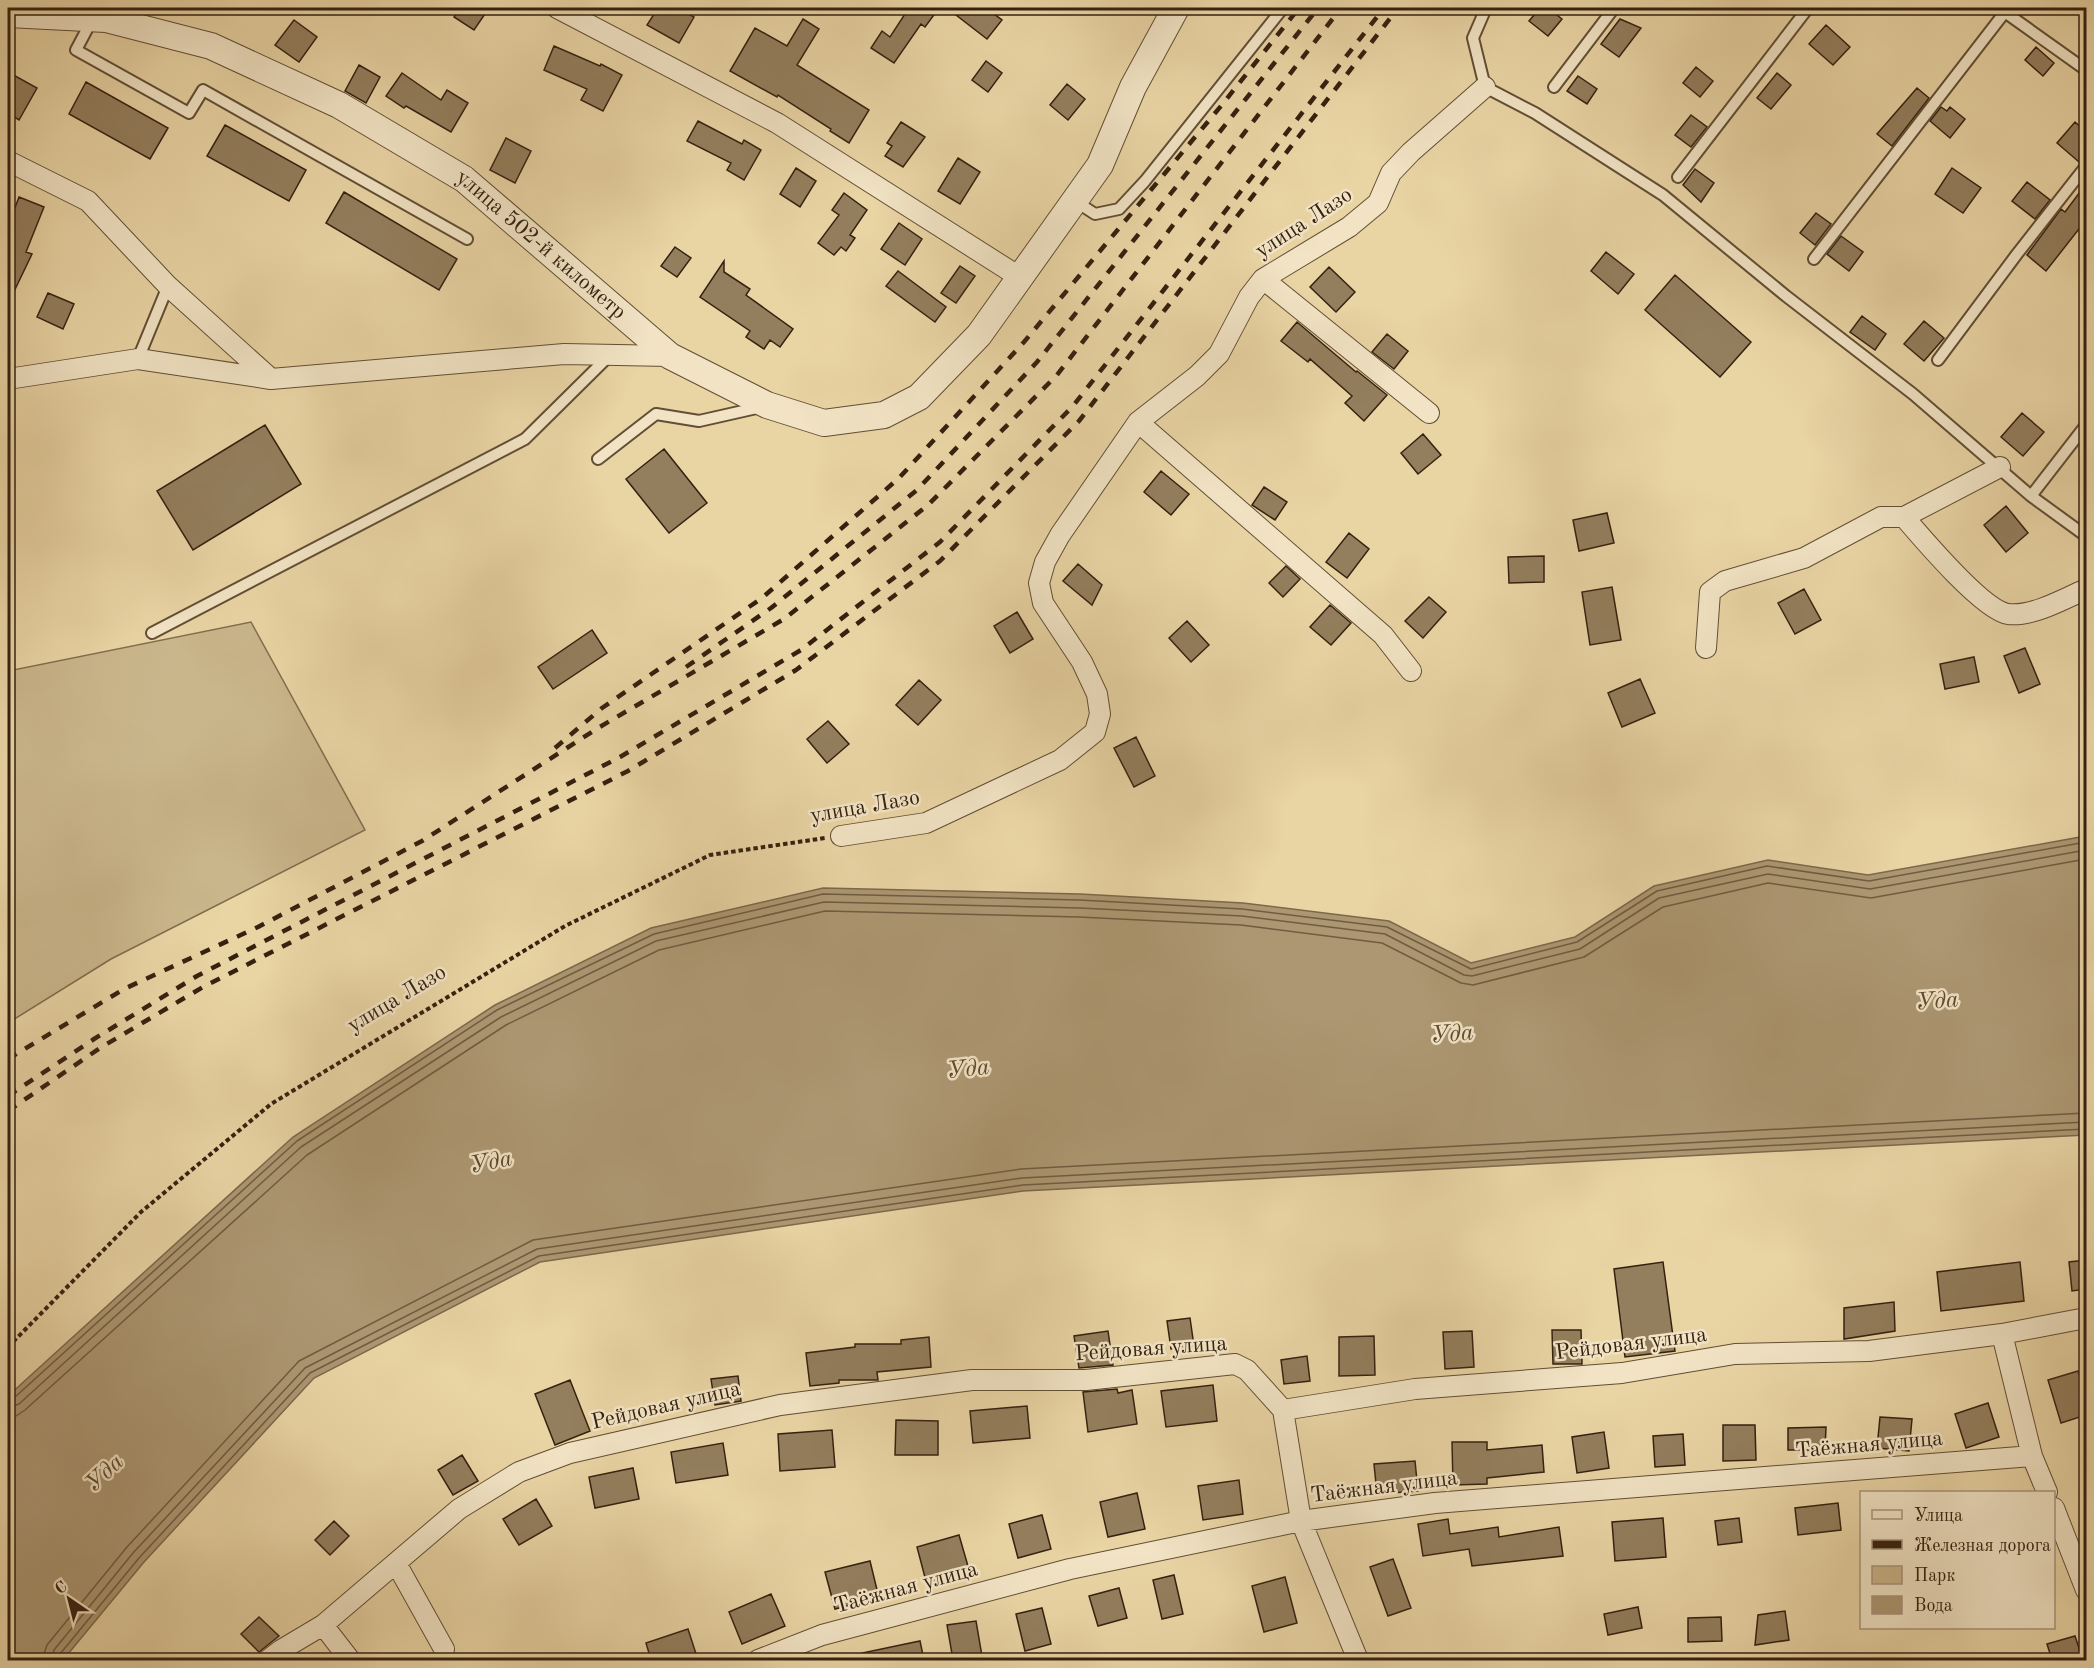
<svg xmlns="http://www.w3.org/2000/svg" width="2094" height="1668" font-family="'Old Standard TT',serif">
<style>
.green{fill:#cab68b;stroke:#806c4e;stroke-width:1.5}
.water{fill:#ac9772;stroke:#7c684b;stroke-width:1.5}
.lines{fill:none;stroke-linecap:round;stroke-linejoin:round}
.shore{stroke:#705c41;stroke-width:1.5}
.building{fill:#937e5d;stroke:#352110;stroke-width:1.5}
.service-casing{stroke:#624e35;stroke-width:14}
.minor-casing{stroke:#624e35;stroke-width:22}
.tertiary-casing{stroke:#624e35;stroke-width:28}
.path{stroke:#352110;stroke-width:4;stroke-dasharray:4.5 3;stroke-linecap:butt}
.service{stroke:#f1e3c4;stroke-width:10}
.minor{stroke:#f1e3c4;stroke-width:20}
.tertiary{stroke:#f1e3c4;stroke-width:26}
.rail{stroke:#352110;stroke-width:4.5;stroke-dasharray:10 10;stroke-linecap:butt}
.labels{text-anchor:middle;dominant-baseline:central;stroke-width:5;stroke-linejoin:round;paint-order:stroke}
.street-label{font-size:22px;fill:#352110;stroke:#f1e3c4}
.water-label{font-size:24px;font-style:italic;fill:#5f4a32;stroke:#f1e3c4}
</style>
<rect width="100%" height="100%" fill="#e9d4a4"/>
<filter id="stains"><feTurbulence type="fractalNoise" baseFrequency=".00333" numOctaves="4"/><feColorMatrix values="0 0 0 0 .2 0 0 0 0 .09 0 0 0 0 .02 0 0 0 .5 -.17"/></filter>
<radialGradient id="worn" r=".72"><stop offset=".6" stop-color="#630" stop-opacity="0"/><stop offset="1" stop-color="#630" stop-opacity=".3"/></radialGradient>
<path class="green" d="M251,622L365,830L111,959L8,1023V671Z"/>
<path class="water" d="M2086,836V1135L1023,1191L540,1262L314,1378L144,1562L63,1660H8V1396L293,1137L495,1005L651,928L823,888L1080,894L1243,903L1389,921L1471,963L1575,937L1654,886L1768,860L1868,875Z"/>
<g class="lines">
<path class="shore" d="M8,1400L14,1398L297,1141L497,1010L654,934L823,894L1080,900L1242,909L1387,927L1471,969L1577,942L1657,891L1767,866L1869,881L2086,842
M8,1408L19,1404L301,1147L501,1017L656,941L824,902L1080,908L1242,916L1385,934L1464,975L1472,976L1580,949L1659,898L1768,874L1870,889L2086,850
M8,1417L16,1416L25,1410L307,1155L506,1025L659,950L825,911L1079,917L1241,925L1382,943L1461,983L1473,985L1584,957L1663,907L1768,883L1871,898L2086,859
M42,1660L47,1645L127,1547L299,1361L533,1240L1021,1169L2086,1113
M51,1660L54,1650L133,1553L305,1368L537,1249L1022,1178L2086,1122
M58,1660L60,1654L139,1558L310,1373L539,1256L1023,1185L2086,1129"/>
</g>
<path class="building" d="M461,8H489L474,30L454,17Z
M658,8H678L694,17L679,43L647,25Z
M896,8H939L925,27L921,24L894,63L871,48L882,31L890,37L905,14Z
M947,8H986L1002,20L987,39Z
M1540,8H1548L1562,19L1548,36L1529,21Z
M803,19L819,29L797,65L869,110L849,143L830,131L831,129L778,95L777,97L730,71L755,28L787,46Z
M1620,19L1641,28L1619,57L1601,44Z
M294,20L317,37L299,62L275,45Z
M1826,25L1850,47L1833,65L1809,44Z
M554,46L600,66L601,64L622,75L603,111L581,100L587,89L544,70Z
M2036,47L2054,63L2043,76L2025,60Z
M986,61L1002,73L988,92L972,80Z
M359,65L380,77L366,103L345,91Z
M1696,67L1713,81L1700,97L1683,83Z
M8,72L37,88L19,120L8,113Z
M402,73L441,100L447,90L468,103L451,132L406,106L404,108L386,96Z
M1777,73L1791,85L1771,109L1757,98Z
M1578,76L1597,89L1587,104L1567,91Z
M86,82L168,128L150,159L69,114Z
M1067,84L1085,99L1068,120L1050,105Z
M1917,88L1929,98L1892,146L1877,134Z
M1941,107L1947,111L1950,107L1965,119L1950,138L1930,121Z
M1691,115L1707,127L1691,147L1675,135Z
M698,121L742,144L744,140L761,150L744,180L727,170L731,163L687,141Z
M901,122L925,137L903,167L885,156L892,146L887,143Z
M2075,122L2086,132V159L2079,162L2057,143Z
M225,125L306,170L289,201L207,156Z
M506,138L531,151L515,183L490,170Z
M958,158L980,172L960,204L938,191Z
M796,168L816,181L800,207L780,194Z
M1952,168L1981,188L1963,213L1935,194Z
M1695,169L1714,183L1701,202L1683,185Z
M2027,182L2050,200L2035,219L2012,201Z
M2086,184V220L2046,271L2027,255L2061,209L2065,212Z
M344,192L457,259L439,290L326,223Z
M844,193L867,210L850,235L855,238L846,251L841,247L834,255L818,243L839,215L832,210Z
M19,197L44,207L26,252L32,254L8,304V226Z
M1816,213L1831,224L1815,245L1800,233Z
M899,223L922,239L905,265L881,249Z
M1841,236L1863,252L1849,271L1827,254Z
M675,247L691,258L677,277L661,266Z
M1606,252L1634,274L1618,294L1591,271Z
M724,261V272L750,289L746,295L793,329L780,347L770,340L764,349L746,337L750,331L700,297Z
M960,266L975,276L956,303L941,293Z
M1329,267L1355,292L1336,312L1310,287Z
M898,271L946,307L935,322L886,286Z
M1675,275L1751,342L1720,377L1645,310Z
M48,293L74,304L63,329L37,317Z
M1862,316L1886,334L1875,350L1850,332Z
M1924,321L1944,338L1924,361L1904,344Z
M1297,322L1356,372L1357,371L1387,395L1364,421L1345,403L1352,396L1310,359L1308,362L1281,341Z
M1387,334L1408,351L1394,369L1372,352Z
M2022,413L2044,432L2023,456L2001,437Z
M265,425L301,484L193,550L157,491Z
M1423,434L1441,455L1418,474L1401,453Z
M664,449L707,503L669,533L626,479Z
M1161,471L1189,494L1171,515L1144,492Z
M1264,487L1287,502L1275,520L1252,505Z
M2006,506L2028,533L2006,552L1984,525Z
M1607,513L1614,543L1579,551L1573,520Z
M1349,533L1369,549L1347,578L1326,562Z
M1544,556V582L1509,583L1508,557Z
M1078,564L1102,585L1092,605L1063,581Z
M1286,566L1300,579L1283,597L1269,583Z
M1612,587L1621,640L1590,645L1582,592Z
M1804,589L1821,620L1795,634L1778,603Z
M1429,597L1446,612L1423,638L1405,621Z
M1330,605L1351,623L1331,645L1310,627Z
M1017,612L1033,639L1010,653L994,626Z
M1187,621L1209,645L1191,662L1169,638Z
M592,630L607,653L553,689L538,667Z
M2025,648L2040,684L2019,693L2004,656Z
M1974,657L1979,682L1945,689L1940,664Z
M1640,679L1655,713L1622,727L1608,693Z
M919,680L941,700L918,725L896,705Z
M828,721L849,744L827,763L807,739Z
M1136,737L1155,776L1134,787L1114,748Z
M2086,1260V1289L2072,1291L2069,1262Z
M1663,1262L1675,1351L1625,1357L1614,1269Z
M2020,1262L2024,1301L1941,1311L1937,1272Z
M1894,1302L1895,1331L1844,1339V1308Z
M1190,1318L1194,1346L1171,1349L1167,1321Z
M1552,1330H1581L1582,1364H1553Z
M1108,1331L1113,1365L1079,1368L1074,1336Z
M1472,1331L1474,1367L1445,1369L1443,1332Z
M1374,1336L1375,1375L1339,1376V1337Z
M929,1337L931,1367L877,1372L878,1380H839V1383L810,1386L806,1353L855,1347V1344H901V1340Z
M1307,1356L1310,1381L1284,1384L1281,1360Z
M2078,1371L2086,1397V1415L2061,1423L2048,1380Z
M738,1376L741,1401L715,1405L711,1379Z
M570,1380L590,1431L555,1445L535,1394Z
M1213,1385L1217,1421L1166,1427L1161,1391Z
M1117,1389L1118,1393L1132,1390L1137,1424L1088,1432L1083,1392Z
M1988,1403L1999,1437L1966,1448L1955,1414Z
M1027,1406L1030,1438L973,1443L970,1411Z
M1880,1417L1912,1419L1909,1451L1877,1448Z
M896,1420L938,1421V1455H895Z
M1723,1425H1755L1756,1460L1723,1461Z
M1826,1427L1825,1450H1788V1428Z
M832,1430L835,1467L780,1471L778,1434Z
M1604,1432L1609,1468L1577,1473L1572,1437Z
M1683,1434L1685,1465L1655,1467L1653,1436Z
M1452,1442H1487V1450L1542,1445L1544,1472L1487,1478V1484L1453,1485Z
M723,1443L728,1475L676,1483L671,1452Z
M462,1455L478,1481L453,1495L438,1470Z
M1415,1461L1418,1491L1377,1494L1374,1464Z
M633,1468L639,1499L595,1508L589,1477Z
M1239,1480L1243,1514L1203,1520L1198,1486Z
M1137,1493L1145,1529L1108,1537L1100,1502Z
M536,1499L552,1526L519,1545L503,1519Z
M1838,1503L1841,1530L1798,1535L1795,1508Z
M1042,1515L1051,1549L1018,1558L1009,1524Z
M1663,1518L1666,1557L1615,1561L1612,1522Z
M1739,1518L1742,1542L1718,1545L1715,1521Z
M1448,1519L1450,1534L1498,1527L1499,1537L1559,1527L1563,1556L1472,1566L1469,1549L1423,1556L1418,1524Z
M334,1521L349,1536L330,1555L315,1540Z
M959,1535L970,1573L927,1585L917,1547Z
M1393,1559L1411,1608L1388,1616L1370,1567Z
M870,1561L879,1598L835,1609L825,1572Z
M1174,1575L1183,1614L1162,1619L1153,1580Z
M1285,1577L1297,1623L1264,1632L1252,1586Z
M1119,1588L1127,1618L1098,1626L1089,1596Z
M771,1594L785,1626L742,1644L729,1612Z
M1638,1607L1642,1628L1608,1635L1604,1614Z
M1042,1608L1051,1644L1025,1651L1016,1614Z
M1785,1611L1789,1640L1755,1645L1758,1615Z
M259,1617L279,1636L259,1652L241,1634Z
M1721,1617L1722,1641L1688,1642V1618Z
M976,1621L982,1656L953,1660L947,1625Z
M688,1629L698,1660H651L646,1643Z
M2075,1636L2083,1660H2052L2047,1644Z
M920,1641L924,1660H863L862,1653Z"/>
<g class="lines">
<defs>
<path id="service" d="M1486,8L1473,38L1485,87L1535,113L1663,195L1786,296L1913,394L2031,496L2086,536
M1999,8L2086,70
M93,18L76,50L189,113L203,90L467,239
M1554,87L1614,8
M1678,177L1808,8
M1075,201L1095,214L1119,209L1145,181L1283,8
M1814,259L2005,12
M138,359L168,286
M1938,360L2017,254L2086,166
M598,459L656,414L699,421L761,407
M2031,496L2086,425
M152,633L525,439L609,356"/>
<path id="minor" d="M557,8L777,123L1021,278
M8,161L88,201L168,286L271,379L564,354L670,356
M1263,279L1429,413
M8,379L138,359L271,379
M1138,422L1383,635L1411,671
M1904,517L2000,467
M1706,648L1710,592L1725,581L1804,558L1881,517H1904C1922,538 1983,610 2008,614C2032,617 2064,599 2086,589
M841,836L926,823L1060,760L1095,732L1100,714L1097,694L1082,662L1043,603L1039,583L1045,562L1060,535L1138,422L1197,376L1219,354L1249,297L1263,279L1349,227L1378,203L1391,173L1411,152L1485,87
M2002,1334L2032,1456L2047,1492
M1283,1410L1415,1389L1622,1373L1735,1354L1869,1351L2002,1334L2086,1318
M1283,1410L1301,1521L1358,1660
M2054,1508L2086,1590
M396,1563L444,1649
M323,1625L350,1660
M268,1660L281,1650L323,1625L459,1509L519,1472L570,1453L780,1405L972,1380H1086L1235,1364L1247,1370L1283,1410
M758,1660L822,1635L1070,1569L1301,1521L1435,1503L2032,1456"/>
<g id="tertiary">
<path id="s1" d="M8,14L106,19L211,46L339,105L464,179L670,356L767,405L824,423L884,415L919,397L979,335L1100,165L1133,87L1176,8"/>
</g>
</defs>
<use href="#service" class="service-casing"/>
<use href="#minor" class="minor-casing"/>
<use href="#tertiary" class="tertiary-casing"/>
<path class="path" d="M8,1347L141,1212L271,1104L565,926L710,855L825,838"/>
<use href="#service" class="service"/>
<use href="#minor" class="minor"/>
<use href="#tertiary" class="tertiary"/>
<path class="rail" d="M686,667L771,608L917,490L1037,362L1318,8
M555,748L602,708L762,598L899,478L1024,342L1221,106L1299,8
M8,1059L124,989L258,927L422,841L598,728L784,619L928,505L1057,375L1341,8
M8,1096L94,1039L197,976L620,757L801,650L940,542L1073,406L1384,8
M8,1111L100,1048L203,987L628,771L796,670L940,561L1079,421L1398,8"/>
</g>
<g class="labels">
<g class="street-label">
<text transform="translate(1304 223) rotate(-33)">улица Лазо</text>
<text stroke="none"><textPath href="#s1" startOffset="594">улица 502-й километр</textPath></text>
<text transform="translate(865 807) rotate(-10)">улица Лазо</text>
<text transform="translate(397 999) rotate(-31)">улица Лазо</text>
<text transform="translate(1631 1344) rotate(-7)">Рейдовая улица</text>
<text transform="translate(1151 1349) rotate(-4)">Рейдовая улица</text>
<text transform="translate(666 1406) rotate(-13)">Рейдовая улица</text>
<text transform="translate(1869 1445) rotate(-5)">Таёжная улица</text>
<text transform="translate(1384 1487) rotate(-7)">Таёжная улица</text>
<text transform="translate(906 1588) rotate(-15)">Таёжная улица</text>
</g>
<g class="water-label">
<text transform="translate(1937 1002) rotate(-4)">Уда</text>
<text transform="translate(1452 1035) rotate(-4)">Уда</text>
<text transform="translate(968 1070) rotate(-6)">Уда</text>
<text transform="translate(491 1163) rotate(-11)">Уда</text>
<text transform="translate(105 1474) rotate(-43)">Уда</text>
</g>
</g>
<rect width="2094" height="1668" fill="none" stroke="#e9d4a4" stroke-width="30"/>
<rect x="9" y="9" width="2076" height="1650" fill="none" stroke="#352110" stroke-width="3"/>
<rect x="15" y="15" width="2064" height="1638" fill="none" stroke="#352110" stroke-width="1.5"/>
<rect x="1860" y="1491" width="195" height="138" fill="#f1e3c4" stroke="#a6957c" stroke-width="1.5"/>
<rect x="1872" y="1510" width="30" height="9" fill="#f1e3c4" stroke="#a6957c" stroke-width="1.5"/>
<text x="1914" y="1521" font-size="18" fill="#352110">Улица</text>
<rect x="1872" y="1540" width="30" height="9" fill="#352110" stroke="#a6957c" stroke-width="1.5"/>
<text x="1914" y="1551" font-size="18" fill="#352110">Железная дорога</text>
<rect x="1872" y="1566" width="30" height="18" fill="#cab68b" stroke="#a6957c" stroke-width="1.5"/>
<text x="1914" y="1581" font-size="18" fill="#352110">Парк</text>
<rect x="1872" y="1596" width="30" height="18" fill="#ac9772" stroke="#a6957c" stroke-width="1.5"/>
<text x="1914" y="1611" font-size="18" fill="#352110">Вода</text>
<g transform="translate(69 1599) rotate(325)" stroke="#f1e3c4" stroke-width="4.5" paint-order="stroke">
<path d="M0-4.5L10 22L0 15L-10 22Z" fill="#352110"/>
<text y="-9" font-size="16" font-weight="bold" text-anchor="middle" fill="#352110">С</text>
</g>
<rect width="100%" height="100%" filter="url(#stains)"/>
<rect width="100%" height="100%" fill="url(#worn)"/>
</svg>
